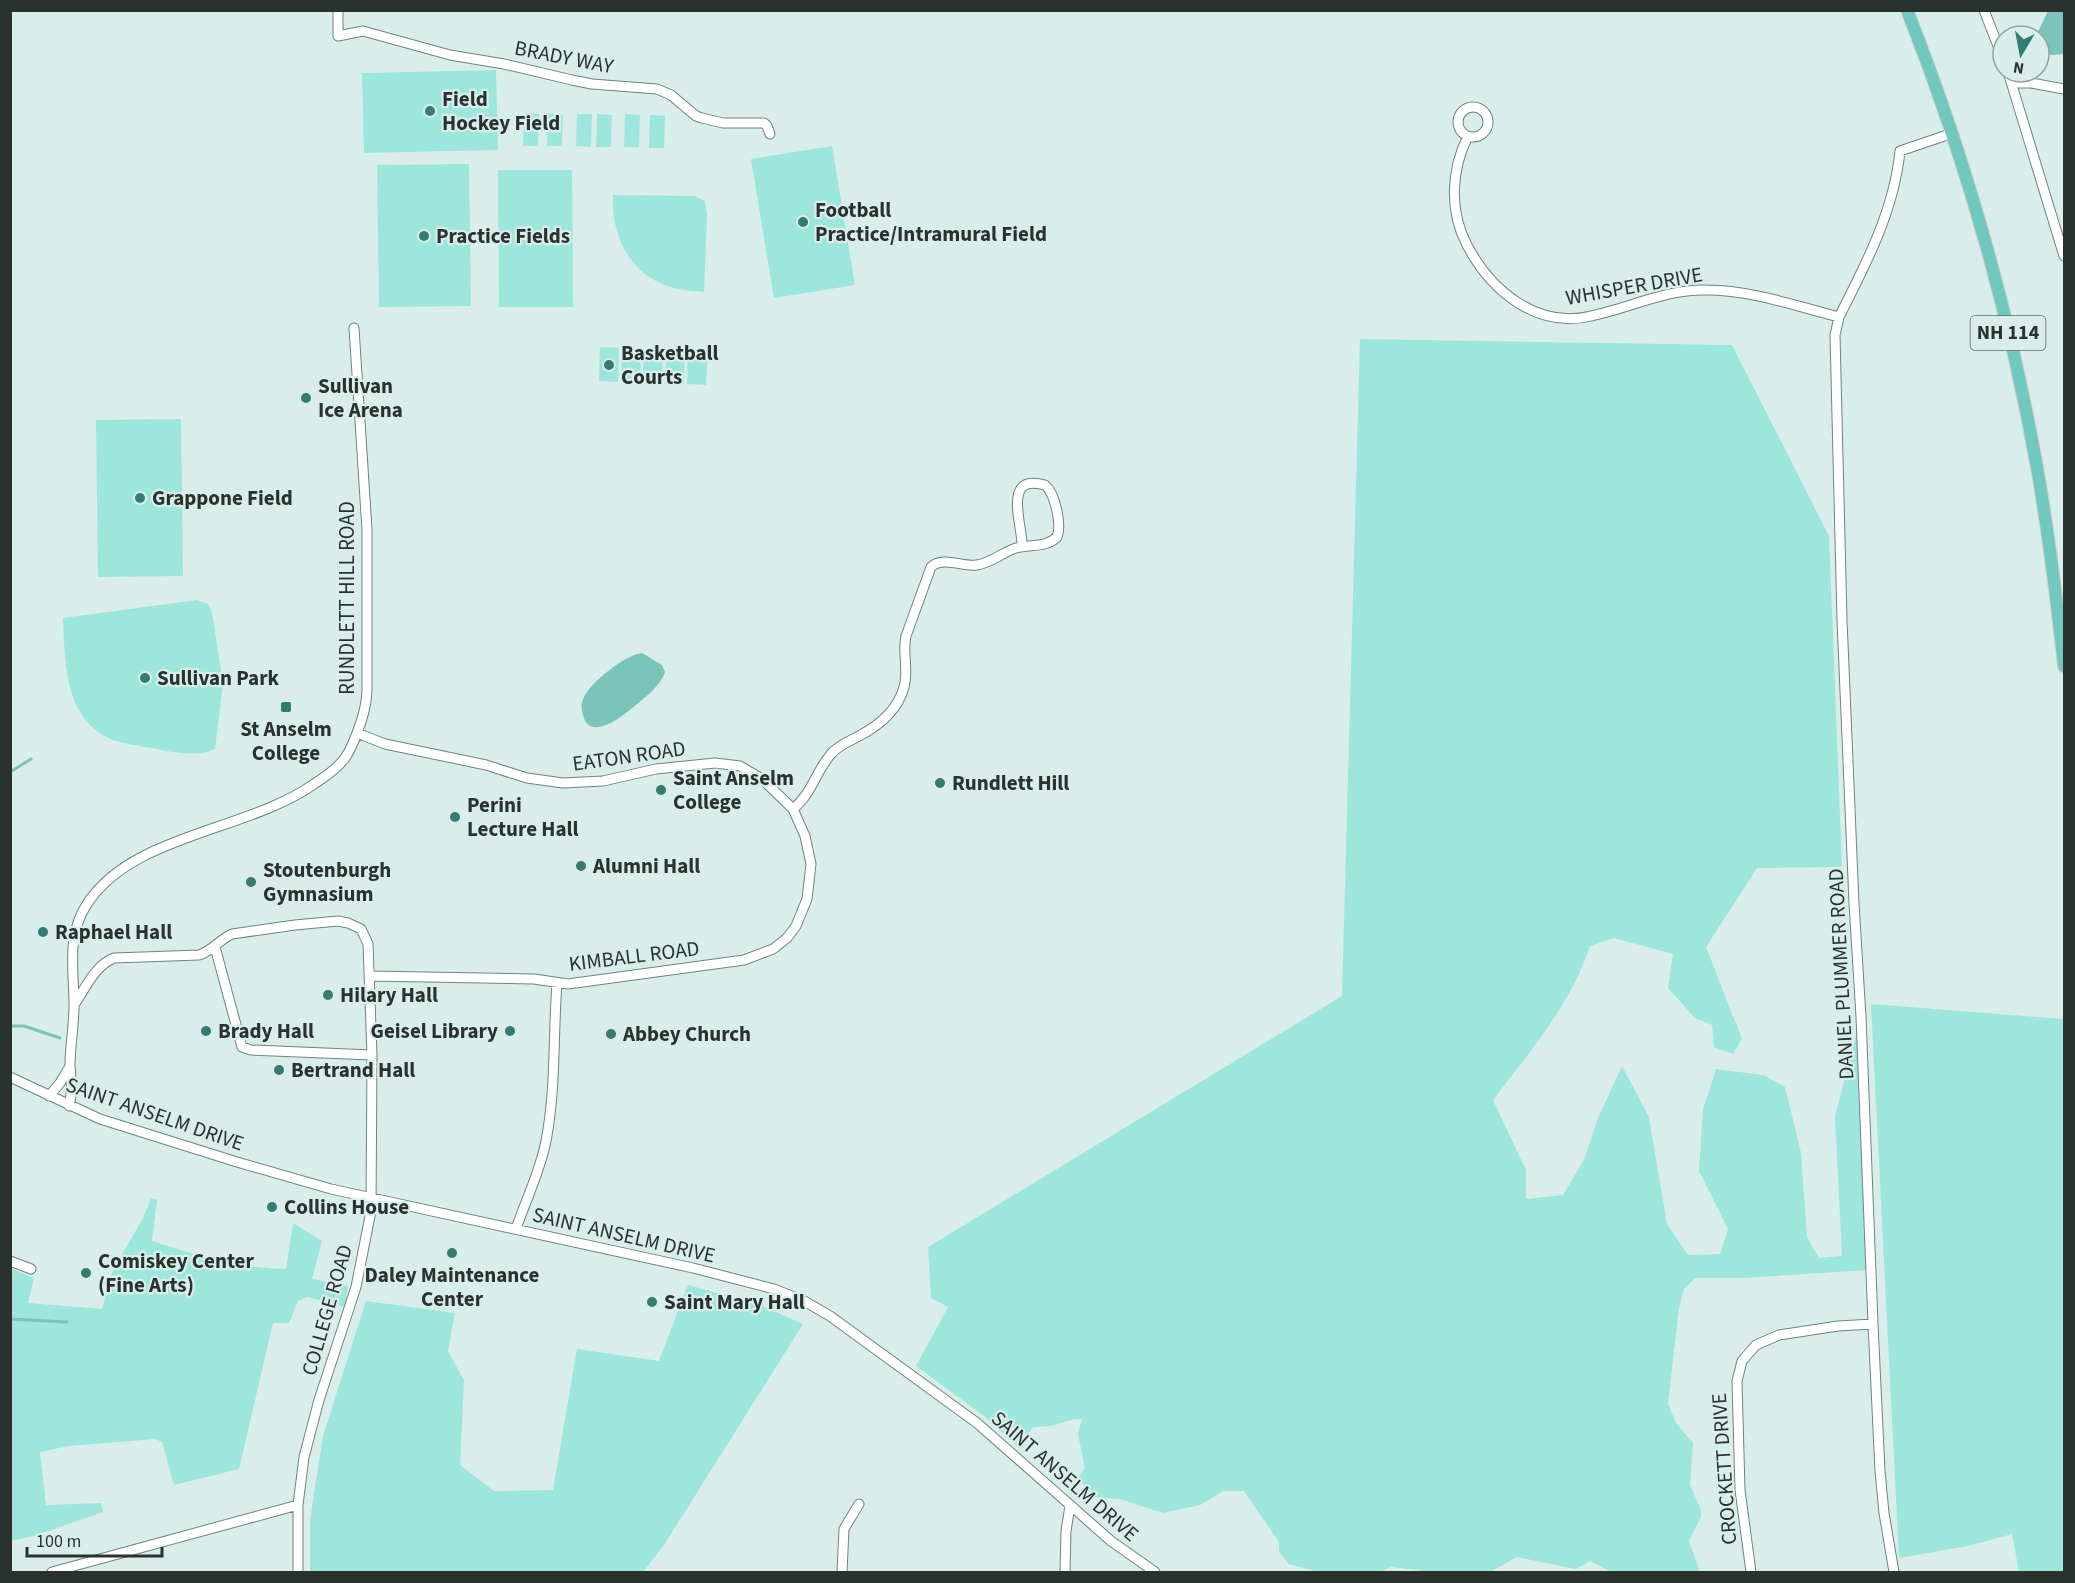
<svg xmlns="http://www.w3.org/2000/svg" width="2075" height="1583" font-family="'Source Sans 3',sans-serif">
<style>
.green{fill:#9ce6db}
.water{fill:#7ac4b9}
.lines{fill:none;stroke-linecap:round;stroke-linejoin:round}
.stream{stroke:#7ac4b9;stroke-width:3}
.minor-casing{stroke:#70837f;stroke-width:11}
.major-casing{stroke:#cccecd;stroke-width:14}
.minor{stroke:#fff;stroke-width:9}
.major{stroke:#70c8bf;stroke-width:12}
.poi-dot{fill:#347b72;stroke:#d9eeea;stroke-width:2}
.labels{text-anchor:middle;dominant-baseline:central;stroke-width:4.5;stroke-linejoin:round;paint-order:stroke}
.shield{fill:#d9eeea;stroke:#5e6a68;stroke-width:1.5}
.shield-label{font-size:20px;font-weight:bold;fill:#2a3230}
.street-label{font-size:21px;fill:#2a3230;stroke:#d9eeea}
.poi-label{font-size:21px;font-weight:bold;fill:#2a3230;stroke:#d9eeea;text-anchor:start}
</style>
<rect width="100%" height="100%" fill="#d9eeea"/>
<path class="green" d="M496,70L498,150L364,153L362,73Z
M524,113L539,114L538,146H523Z
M548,113L563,114L562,146H547Z
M577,114H592L591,147L576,146Z
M597,114L612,115L611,147H596Z
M625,114L640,115L639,147H624Z
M650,115L665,116L664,148H649Z
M832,146L855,285L774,298L751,159Z
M469,164L471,306L379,307L377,165Z
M498,170H572L573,307H499Z
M613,195L694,196L705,201L707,216L704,292C692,291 679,290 667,286C628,272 611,234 613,195Z
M1360,339L1732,345L1829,536L1842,867L1757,868L1706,947L1742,1039L1733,1054L1714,1047L1712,1025L1695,1018L1668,988L1673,954L1614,938L1590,946C1571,1004 1529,1053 1493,1100L1526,1170V1199L1563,1195L1584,1160L1598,1118L1622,1066L1649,1117L1667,1224L1688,1255L1720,1254L1728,1229L1699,1171L1703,1109L1716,1069L1763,1075L1785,1087L1801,1153L1807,1237L1819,1258L1842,1256L1835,1116L1861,1017L1868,1270L1743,1278H1695L1684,1289L1679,1308L1668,1404L1676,1423L1693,1443L1690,1485L1701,1510V1517L1689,1541L1700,1572H1611L1590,1561L1576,1569L1517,1557L1490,1572H1432L1391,1567L1381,1572L1314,1571L1289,1564L1279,1552V1542L1244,1491H1223L1200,1505L1163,1513L1120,1499L1094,1497L1078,1478L1085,1468L1078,1434L1082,1419H1074L1051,1426L1033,1427L1019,1448L984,1416L916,1366L948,1307L931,1298L928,1247L1342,996Z
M600,347L619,348L618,382L599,381Z
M622,348L641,349L640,383H621Z
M644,349L663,350L662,384L643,383Z
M666,349L685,350L684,384H665Z
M688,350L708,351L706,385L687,384Z
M181,419L183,576L98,577L96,420Z
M197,600L208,604L212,612L223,683L215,749C197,758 171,752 152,748C138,746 124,744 111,739C64,719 65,661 63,618Z
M1871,1004L2064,1019V1572H2019L2012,1534L1968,1546L1899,1558Z
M151,1198L157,1200L152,1241C199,1256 236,1268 286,1269L293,1223L322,1241L312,1279L348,1286L345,1307L307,1297L298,1301L289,1323H273L239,1469L174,1485L162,1442L155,1439L69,1446L40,1452L46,1505L101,1503L103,1512L37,1535L11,1541L10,1289L13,1269L34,1278L28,1303L102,1309L113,1270L143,1218Z
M688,1285L758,1304L803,1324L664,1545L643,1572H310V1520L323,1436L366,1301L455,1313L448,1351L464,1380L460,1465L494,1491L553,1490L577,1349L659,1361Z"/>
<path class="water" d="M2048,11H2064V54L2039,56V36H2036Z
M642,653L662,665L665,672C661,686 642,700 631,709C619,719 589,741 583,715C581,709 581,703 584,697C591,682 625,655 642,653Z"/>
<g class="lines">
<path class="stream" d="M10,772L31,759
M10,1026H24L60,1038
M10,1319L67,1322"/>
<defs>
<path id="minor" d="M338,10V36L363,31L450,55L504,64L572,80L592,84L657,89L671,95L696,116L702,118L723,123H764L767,126L770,134
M1984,10L2003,59
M2008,72L2064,256
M2012,83H2031L2064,89
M1458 122a15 15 0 1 1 30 0a15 15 0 1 1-30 0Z
M1468,136C1451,170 1449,211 1467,245C1491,291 1537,329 1591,316C1630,308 1666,289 1706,290C1751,290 1796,306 1839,317
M357,733L385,744L486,765L527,778L563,783L603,781L656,769L715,763L740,766L762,779L793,809L805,836L811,864L807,899L796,926L787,938L773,949L744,960L568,984L534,979L370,976
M793,809C812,794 816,770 832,753C839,745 850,741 859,736C880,725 898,710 904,687C909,669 902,653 906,636L931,567C943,556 962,567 977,565C991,563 1003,552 1016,548C1030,544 1046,548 1057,537C1062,525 1055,493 1045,485C1001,473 1023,525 1022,547
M215,947L242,1047L251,1050L372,1055
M74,1005C85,989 95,965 114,958L199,955C212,951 219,940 232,934L295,925L338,921L348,923L361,929L368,944L372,1055L371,1211L356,1287L319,1400L304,1457L298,1505V1572
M10,1077L100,1119L237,1162L331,1189L693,1268L774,1289L804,1301L830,1316L977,1423L1111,1541L1155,1572
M49,1096L60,1083L70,1066
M69,1106C73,1090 71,1081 70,1065C70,1046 74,1026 74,1006C74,970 66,936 87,904C132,834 248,831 314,784C325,777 337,769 345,758C350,751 354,741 357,733C363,718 367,705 367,689V530L354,328
M516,1229C526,1199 540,1172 546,1141C556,1089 553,1035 557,983
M10,1261L31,1269
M52,1572L298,1505
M842,1572L844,1529L859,1504
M1065,1572L1066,1531L1070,1506
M1751,1572L1740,1490L1737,1381L1742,1361L1756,1345L1779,1335L1838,1326L1873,1324
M1894,1572L1884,1513L1880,1471L1873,1324L1861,1017L1854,903L1842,620L1835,335L1839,317C1866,264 1894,211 1900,151L1953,133"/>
<path id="major" d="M1907,10C1966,159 2010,315 2038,473C2049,537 2057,602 2064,666"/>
</defs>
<use href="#minor" class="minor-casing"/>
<use href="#major" class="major-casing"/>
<use href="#minor" class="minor"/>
<use href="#major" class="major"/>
</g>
<g class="poi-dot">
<circle cx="430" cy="111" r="6"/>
<circle cx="803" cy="222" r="6"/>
<circle cx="424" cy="236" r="6"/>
<circle cx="609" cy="365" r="6"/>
<circle cx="306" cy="398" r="6"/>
<circle cx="140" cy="498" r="6"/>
<circle cx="145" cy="678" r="6"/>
<rect x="280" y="701" width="12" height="12" rx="3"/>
<circle cx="940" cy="783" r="6"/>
<circle cx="661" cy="790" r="6"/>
<circle cx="455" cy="817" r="6"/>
<circle cx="581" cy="866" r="6"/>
<circle cx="251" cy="882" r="6"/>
<circle cx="43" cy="932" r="6"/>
<circle cx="328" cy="995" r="6"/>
<circle cx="206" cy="1031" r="6"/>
<circle cx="510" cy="1031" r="6"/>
<circle cx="611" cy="1034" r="6"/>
<circle cx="279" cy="1070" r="6"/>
<circle cx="272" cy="1207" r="6"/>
<circle cx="452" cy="1253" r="6"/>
<circle cx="86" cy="1273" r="6"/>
<circle cx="652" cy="1302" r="6"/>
</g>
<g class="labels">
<rect class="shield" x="1970.5" y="316" width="75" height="34" rx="4.5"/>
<g class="shield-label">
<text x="2008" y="333">NH 114</text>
</g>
<g class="street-label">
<text transform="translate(564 57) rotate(11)">BRADY WAY</text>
<text transform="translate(1634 286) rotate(-10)">WHISPER DRIVE</text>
<text transform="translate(347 598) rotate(-90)">RUNDLETT HILL ROAD</text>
<text transform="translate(629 756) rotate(-8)">EATON ROAD</text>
<text transform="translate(634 956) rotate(-7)">KIMBALL ROAD</text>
<text transform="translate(1841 974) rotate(-93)">DANIEL PLUMMER ROAD</text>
<text transform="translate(155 1114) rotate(19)">SAINT ANSELM DRIVE</text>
<text transform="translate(624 1235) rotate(13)">SAINT ANSELM DRIVE</text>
<text transform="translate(327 1310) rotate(-74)">COLLEGE ROAD</text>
<text transform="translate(1724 1469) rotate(-94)">CROCKETT DRIVE</text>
<text transform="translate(1065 1476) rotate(41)">SAINT ANSELM DRIVE</text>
</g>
<g class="poi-label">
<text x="442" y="99">Field<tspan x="442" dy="24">Hockey Field</tspan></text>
<text x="815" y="210">Football<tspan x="815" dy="24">Practice/Intramural Field</tspan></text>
<text x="436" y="236">Practice Fields</text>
<text x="621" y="353">Basketball<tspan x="621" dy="24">Courts</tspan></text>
<text x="318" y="386">Sullivan<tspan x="318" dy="24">Ice Arena</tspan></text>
<text x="152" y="498">Grappone Field</text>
<text x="157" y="678">Sullivan Park</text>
<text x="286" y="729" text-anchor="middle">St Anselm<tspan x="286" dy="24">College</tspan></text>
<text x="673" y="778">Saint Anselm<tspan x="673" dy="24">College</tspan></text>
<text x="952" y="783">Rundlett Hill</text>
<text x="467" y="805">Perini<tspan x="467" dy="24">Lecture Hall</tspan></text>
<text x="593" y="866">Alumni Hall</text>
<text x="263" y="870">Stoutenburgh<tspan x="263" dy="24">Gymnasium</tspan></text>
<text x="55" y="932">Raphael Hall</text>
<text x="340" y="995">Hilary Hall</text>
<text x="218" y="1031">Brady Hall</text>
<text x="498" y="1031" text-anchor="end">Geisel Library</text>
<text x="623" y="1034">Abbey Church</text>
<text x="291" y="1070">Bertrand Hall</text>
<text x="284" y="1207">Collins House</text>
<text x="98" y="1261">Comiskey Center<tspan x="98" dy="24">(Fine Arts)</tspan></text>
<text x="452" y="1275" text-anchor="middle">Daley Maintenance<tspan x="452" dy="24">Center</tspan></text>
<text x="664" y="1302">Saint Mary Hall</text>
</g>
</g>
<rect width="2075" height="1583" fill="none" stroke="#2a3230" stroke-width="24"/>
<g transform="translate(2021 54) rotate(190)"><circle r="28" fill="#d9eeea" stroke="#93a3a0" stroke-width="1.5"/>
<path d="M0-4.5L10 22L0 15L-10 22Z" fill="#347b72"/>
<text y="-9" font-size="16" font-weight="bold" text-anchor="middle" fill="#2a3230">N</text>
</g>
<path d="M27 1547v9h135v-9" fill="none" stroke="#2a3230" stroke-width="3"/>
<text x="36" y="1547" font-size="18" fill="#2a3230" stroke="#d9eeea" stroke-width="4.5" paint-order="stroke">100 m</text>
</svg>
